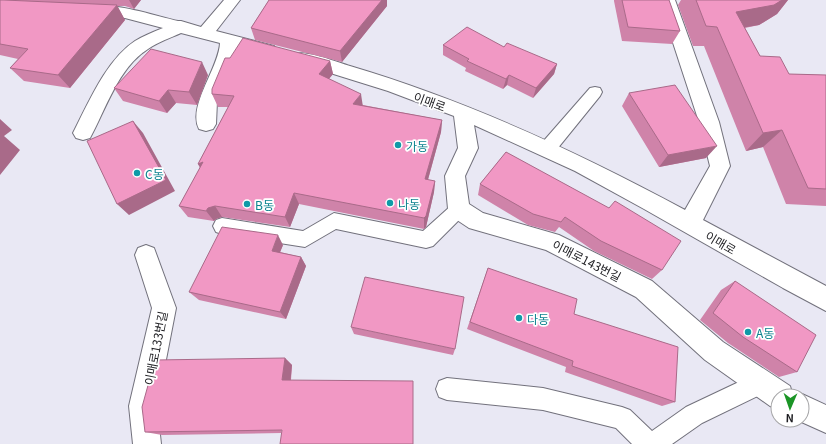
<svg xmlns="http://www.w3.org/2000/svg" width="826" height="444" font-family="Georgia,'Noto Sans KR',serif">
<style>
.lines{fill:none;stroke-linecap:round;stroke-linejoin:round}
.service-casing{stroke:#72717c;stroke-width:2}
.minor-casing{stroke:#72717c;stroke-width:2}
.service{fill:#fff;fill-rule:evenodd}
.minor{fill:#fff;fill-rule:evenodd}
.wall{fill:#cf83a9}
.shaded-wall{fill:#a96a89}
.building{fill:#f198c4;stroke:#a96a89}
.culture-dot{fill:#0f9aa8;stroke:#fff;stroke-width:1.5}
.labels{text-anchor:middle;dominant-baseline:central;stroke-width:3.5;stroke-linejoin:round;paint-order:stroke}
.street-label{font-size:12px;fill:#1e1e22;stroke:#fff}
.culture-label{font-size:12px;fill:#0d838f;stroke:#fff;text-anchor:start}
</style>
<rect width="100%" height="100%" fill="#e9e8f4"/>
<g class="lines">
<defs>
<path id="service" d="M595,87L600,88L602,92L600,96L553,154L547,155L541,154L539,149L541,144L590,88Z
M459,201L465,204L468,209L465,214L433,246L426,248L336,229L305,247L222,234L216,232L213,226L216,220L222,218L303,231L334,213L423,231L453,204Z
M760,372L768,375L771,383L768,391L702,423L672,444H632L616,428L543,410L447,400L439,397L436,389L439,381L447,378L543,388L622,407L630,410L652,431L686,407Z"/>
<path id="minor" d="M224,0H240L216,31L274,46L277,50L274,54L268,56L237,47V52L217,101L216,124L213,129L206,131L199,129C187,106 219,68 220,43L181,33C170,38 158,42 148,49C118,68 106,109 90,138L83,140L76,138L73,133C88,104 106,60 135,41C143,36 153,32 163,28L125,18L85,15L83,11L85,7C111,1 152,15 178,21H181L201,27Z
M659,0H675L719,122L730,166L703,220L826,286V311L783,288L644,209L575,171L474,125L478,148L465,176L469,204L483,213L559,235L652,281L723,342L790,386L793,396H778V409L770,406L705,360L636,297L546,250L469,228L451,216L448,209L445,176L458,148L454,116L388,91L295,62L292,58L295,54C308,50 336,62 350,66C468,101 578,152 685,210L710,166L699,122Z
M146,245L154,248L176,308L157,406L161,444H133L129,406L152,308L135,255L138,248Z
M802,394L826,405V433L797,420H802V396H798Z"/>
</defs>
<use href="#service" class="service-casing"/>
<use href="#minor" class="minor-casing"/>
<use href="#service" class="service"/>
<use href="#minor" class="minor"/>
</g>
<path class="wall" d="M0,0H141L134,9L125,6H117L125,20L70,88L24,81L10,68L18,59L0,55Z
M269,0H387V6L342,62L255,40L251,28Z
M614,0H669L680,31L672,44L622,41L614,1Z
M681,0H788L777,14L759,25L745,28L760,56L789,74L826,75V206L786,204L763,147L746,151L704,46H693L678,5Z
M443,45L504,47L557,64L554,74L533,98L507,85L503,89L465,71L466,68L443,55Z
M330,61L333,74L329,79L363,105L442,120L441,132L428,180L435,181L434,192L426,227L424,229L299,204L290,227L222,217L216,219L214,221L188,217L179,206L200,168L198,164L228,107H218L212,94Z
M208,75L197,105L176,103L167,113L123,101L114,88Z
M629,93L706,158L659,167L622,106Z
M506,152L662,270L652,279L594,251L559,227L555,232L528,225L478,195L480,184Z
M283,245L280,252L301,257L306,266L286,319L199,300L189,292Z
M488,268L574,314L675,402L662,406L565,372L566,367L467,329Z
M735,281L797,372L779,377L728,343L700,320L721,290Z
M351,327L455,349L453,355L354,334Z
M285,358L292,365L291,380L281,433L162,435L145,432Z"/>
<path class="shaded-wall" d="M129,0H141L134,9Z
M382,0H387V6L342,62L340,51Z
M782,0H788L777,14L759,25L723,31L736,12Z
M117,5L125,20L70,88L58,75Z
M330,61L333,74L322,87L319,74Z
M202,62L208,75L197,105L189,92Z
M557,64L554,74L533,98L536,88Z
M509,75L507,85L503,89L506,79Z
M168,90L176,103L167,113L159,101Z
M361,94L363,107L353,104Z
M0,119L12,130L4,136L20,150L0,175Z
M442,120L441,132L425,190V179Z
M133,121L143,133L175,191L129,215L117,204Z
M782,130L763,147L746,151L763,133Z
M717,146L706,158L659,167L668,155Z
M203,162L206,176L198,164Z
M435,181L434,192L426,227L424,229V218Z
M294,193L299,204L290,227L285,217Z
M215,206L222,217L216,219L214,221L206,211L208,208Z
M278,235L283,245L277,260L272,251Z
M301,257L306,266L286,319L280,312Z
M285,358L292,365L290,386L282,380Z"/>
<path class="building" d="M0,0H4L117,5L58,75L10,68L28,49L0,44Z
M269,0H382L340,51L251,28Z
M622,0H669L680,31L628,27Z
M696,0H782L774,5L736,12L760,56L780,57L789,74L826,75V189L808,188L782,130L763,133L717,27L706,26Z
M467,27L504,47L507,43L557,64L536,88L509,75L506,79L467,61L469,59L443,45Z
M243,38L330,61L319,74L361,94L353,104L442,120L425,179L435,181L426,216L424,218L294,193L285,217L215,206L208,208L206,211L179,206L203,162L198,164L234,96L212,94V89L225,58H230Z
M151,49L202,62L189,92L168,90L159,101L114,88Z
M675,85L717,146L668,155L629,93Z
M133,121L166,180L117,204L87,141Z
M506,152L609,208L615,201L681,241L662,270L601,241L565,217L561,222L533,214L480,184Z
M222,227L278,235L272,251L301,257L280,312L189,292Z
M488,268L577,299L574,314L678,347L675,402L572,366L573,361L470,322Z
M365,277L464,297L455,349L351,327Z
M735,281L816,335L797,372L743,337L713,313Z
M285,358L282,380L413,381V444H280L282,430L145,432L142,407L155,360Z"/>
<g class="culture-dot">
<circle cx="398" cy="145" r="4"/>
<circle cx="137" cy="173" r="4"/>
<circle cx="390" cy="203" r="4"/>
<circle cx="247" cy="204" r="4"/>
<circle cx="519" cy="318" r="4"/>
<circle cx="748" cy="332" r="4"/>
</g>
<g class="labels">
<g class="street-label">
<text transform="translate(430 101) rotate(20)">이매로</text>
<text transform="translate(721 242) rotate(30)">이매로</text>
<text transform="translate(587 260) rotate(27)">이매로143번길</text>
<text transform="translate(155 348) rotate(-79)">이매로133번길</text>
</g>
<g class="culture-label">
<text x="406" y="145">가동</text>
<text x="145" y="173">C동</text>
<text x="398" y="203">나동</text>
<text x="255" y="204">B동</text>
<text x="527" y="318">다동</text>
<text x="756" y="332">A동</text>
</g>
</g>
<g transform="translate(790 408) rotate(182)"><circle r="19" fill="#ffffff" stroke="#a5a5a7"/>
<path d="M0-3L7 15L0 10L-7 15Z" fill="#1b9526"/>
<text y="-6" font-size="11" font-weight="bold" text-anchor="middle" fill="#1e1e22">N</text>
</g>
</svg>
